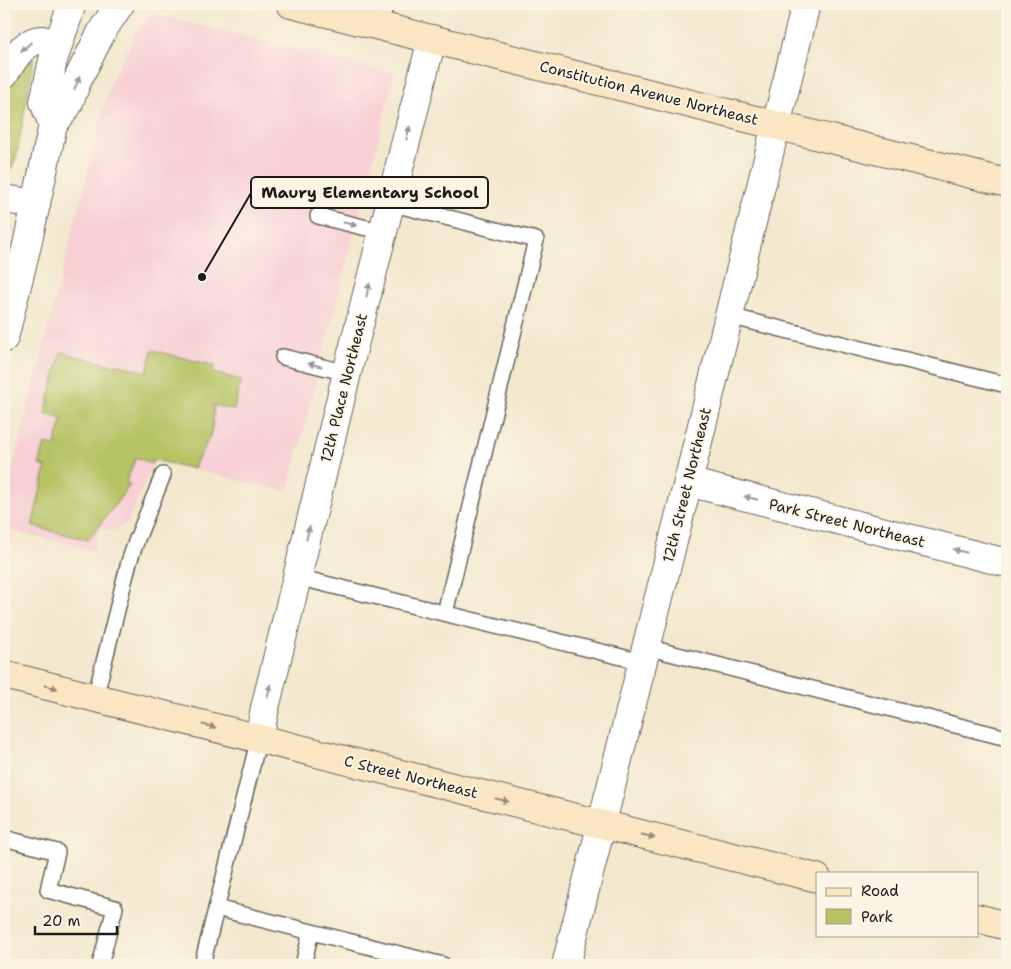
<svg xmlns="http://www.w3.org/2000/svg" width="1011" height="969" font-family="'Shantell Sans',sans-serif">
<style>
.built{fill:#f7cfd5}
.green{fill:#b6c365;stroke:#697040}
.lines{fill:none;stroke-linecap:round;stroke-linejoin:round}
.service-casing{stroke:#67635a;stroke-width:18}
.minor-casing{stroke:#67635a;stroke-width:30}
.tertiary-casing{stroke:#67635a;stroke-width:30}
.secondary-casing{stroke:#67635a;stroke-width:30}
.service{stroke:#fff;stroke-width:15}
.minor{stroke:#fff;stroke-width:28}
.tertiary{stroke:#fff;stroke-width:28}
.secondary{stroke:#fbe6c4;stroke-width:28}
.oneway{fill:#999}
.oneway2{fill:#978b78}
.labels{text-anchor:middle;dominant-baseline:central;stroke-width:4;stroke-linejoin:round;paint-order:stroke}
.street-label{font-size:15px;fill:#1c1c1c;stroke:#fcf5e5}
.leader{fill:none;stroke:#1c1c1c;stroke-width:2}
.callout-dot{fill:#1c1c1c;stroke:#fcf5e5;stroke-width:2}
.callout{fill:#fcf5e5;stroke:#1c1c1c;stroke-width:2}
.callout-label{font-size:16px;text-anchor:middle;font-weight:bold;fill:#1c1c1c}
</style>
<rect width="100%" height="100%" fill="#fcf5e5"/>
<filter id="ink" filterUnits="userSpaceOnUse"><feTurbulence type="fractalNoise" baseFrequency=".02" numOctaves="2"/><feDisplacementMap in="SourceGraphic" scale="10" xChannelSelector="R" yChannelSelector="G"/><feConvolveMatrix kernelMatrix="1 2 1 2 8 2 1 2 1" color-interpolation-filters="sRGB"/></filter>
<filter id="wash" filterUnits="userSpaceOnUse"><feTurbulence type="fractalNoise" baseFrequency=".0096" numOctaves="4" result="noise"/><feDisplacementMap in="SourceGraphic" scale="20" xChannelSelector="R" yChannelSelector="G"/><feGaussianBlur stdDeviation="1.12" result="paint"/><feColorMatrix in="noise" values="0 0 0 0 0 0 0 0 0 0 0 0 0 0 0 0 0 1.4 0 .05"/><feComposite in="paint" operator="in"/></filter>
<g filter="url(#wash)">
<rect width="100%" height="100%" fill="#f3e8ce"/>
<path class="built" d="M152,14L395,73L288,492L154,460L127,524L112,531L100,528L94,551L4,529V503L107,95L112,80L136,32L142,23Z"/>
<path class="green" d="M28,54L34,57L17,154L12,168L4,177V84Z
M152,350L215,366L213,373L241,380L234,410L213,405C214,417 213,429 208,440C203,450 197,458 194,469L154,460L152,464L136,457L126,482L130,485L88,540L32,526L46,467L39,465L45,444L55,446L62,419L45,414L61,352L115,366L116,364L147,372Z"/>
</g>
<g filter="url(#ink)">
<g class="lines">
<defs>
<path id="service" d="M379,26L386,4
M390,203L536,240L445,613
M318,216L383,232
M729,316L1007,385
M283,357L347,373
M297,577L642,662
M646,647L1007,738
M95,698L129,562L137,539L163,475
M4,838L57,852L48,890L115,908L100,965
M216,908L443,965
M202,965L259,738
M303,965L311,932"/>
<path id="minor" d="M4,74C13,61 23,40 42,40C47,41 53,42 58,44
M4,199L36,204
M688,482L1007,563
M259,738L265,708L347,373L432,39
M566,965L688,482L806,4"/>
<path id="tertiary" d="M53,125L44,102L53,60L72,4
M4,338L27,245L53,125L68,105L77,81L102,31L120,4"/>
<path id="secondary" d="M291,4L1007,183
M4,675L817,878
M977,918L1007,926"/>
</defs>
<use href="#service" class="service-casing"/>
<use href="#minor" class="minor-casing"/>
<use href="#tertiary" class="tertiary-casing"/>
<use href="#secondary" class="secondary-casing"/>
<use href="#service" class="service"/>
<use href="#minor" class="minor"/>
<use href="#tertiary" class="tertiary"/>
<use href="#secondary" class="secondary"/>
</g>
<defs><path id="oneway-solid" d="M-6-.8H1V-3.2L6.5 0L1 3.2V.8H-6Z" transform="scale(1.25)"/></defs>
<g class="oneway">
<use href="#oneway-solid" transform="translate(26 47) rotate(138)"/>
<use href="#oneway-solid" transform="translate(77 83) rotate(-67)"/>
<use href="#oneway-solid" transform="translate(408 133) rotate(-76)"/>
<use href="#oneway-solid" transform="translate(350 224) rotate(14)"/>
<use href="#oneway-solid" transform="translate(368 290) rotate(-76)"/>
<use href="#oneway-solid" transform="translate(315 365) rotate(-166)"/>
<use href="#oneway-solid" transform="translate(751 498) rotate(-166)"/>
<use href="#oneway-solid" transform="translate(308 533) rotate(-76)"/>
<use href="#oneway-solid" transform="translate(960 551) rotate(-166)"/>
<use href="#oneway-solid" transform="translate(269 691) rotate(-76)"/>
</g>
<g class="oneway2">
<use href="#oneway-solid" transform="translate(51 687) rotate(14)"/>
<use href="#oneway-solid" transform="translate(209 726) rotate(14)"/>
<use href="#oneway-solid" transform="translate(502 800) rotate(14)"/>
<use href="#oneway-solid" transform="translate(648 836) rotate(14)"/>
</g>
</g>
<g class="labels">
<g class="street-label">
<text transform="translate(649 93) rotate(14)">Constitution Avenue Northeast</text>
<text transform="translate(344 388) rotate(-76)">12th Place Northeast</text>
<text transform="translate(687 485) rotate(-76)">12th Street Northeast</text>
<text transform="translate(847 523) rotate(14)">Park Street Northeast</text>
<text transform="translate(411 777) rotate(14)">C Street Northeast</text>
</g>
</g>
<path class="leader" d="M202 277L251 193"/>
<circle class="callout-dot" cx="202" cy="277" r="5"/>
<rect class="callout" x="251" y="177" width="237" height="31" rx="5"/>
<g class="callout-label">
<text x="370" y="198">Maury Elementary School</text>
</g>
<rect width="1011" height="969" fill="none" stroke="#fcf5e5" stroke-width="20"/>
<rect x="816" y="872" width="162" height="65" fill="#fcf5e5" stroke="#a29e95"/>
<rect x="826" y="888" width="25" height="8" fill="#fbe6c4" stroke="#a29e95"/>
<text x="861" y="896" font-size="15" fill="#1c1c1c">Road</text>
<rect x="826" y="909" width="25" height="15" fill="#b6c365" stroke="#a29e95"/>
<text x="861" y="922" font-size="15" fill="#1c1c1c">Park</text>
<path d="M35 926v8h82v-8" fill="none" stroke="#1c1c1c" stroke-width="2.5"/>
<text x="42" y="926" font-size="15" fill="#1c1c1c" stroke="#fcf5e5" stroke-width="4" paint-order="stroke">20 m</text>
</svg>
